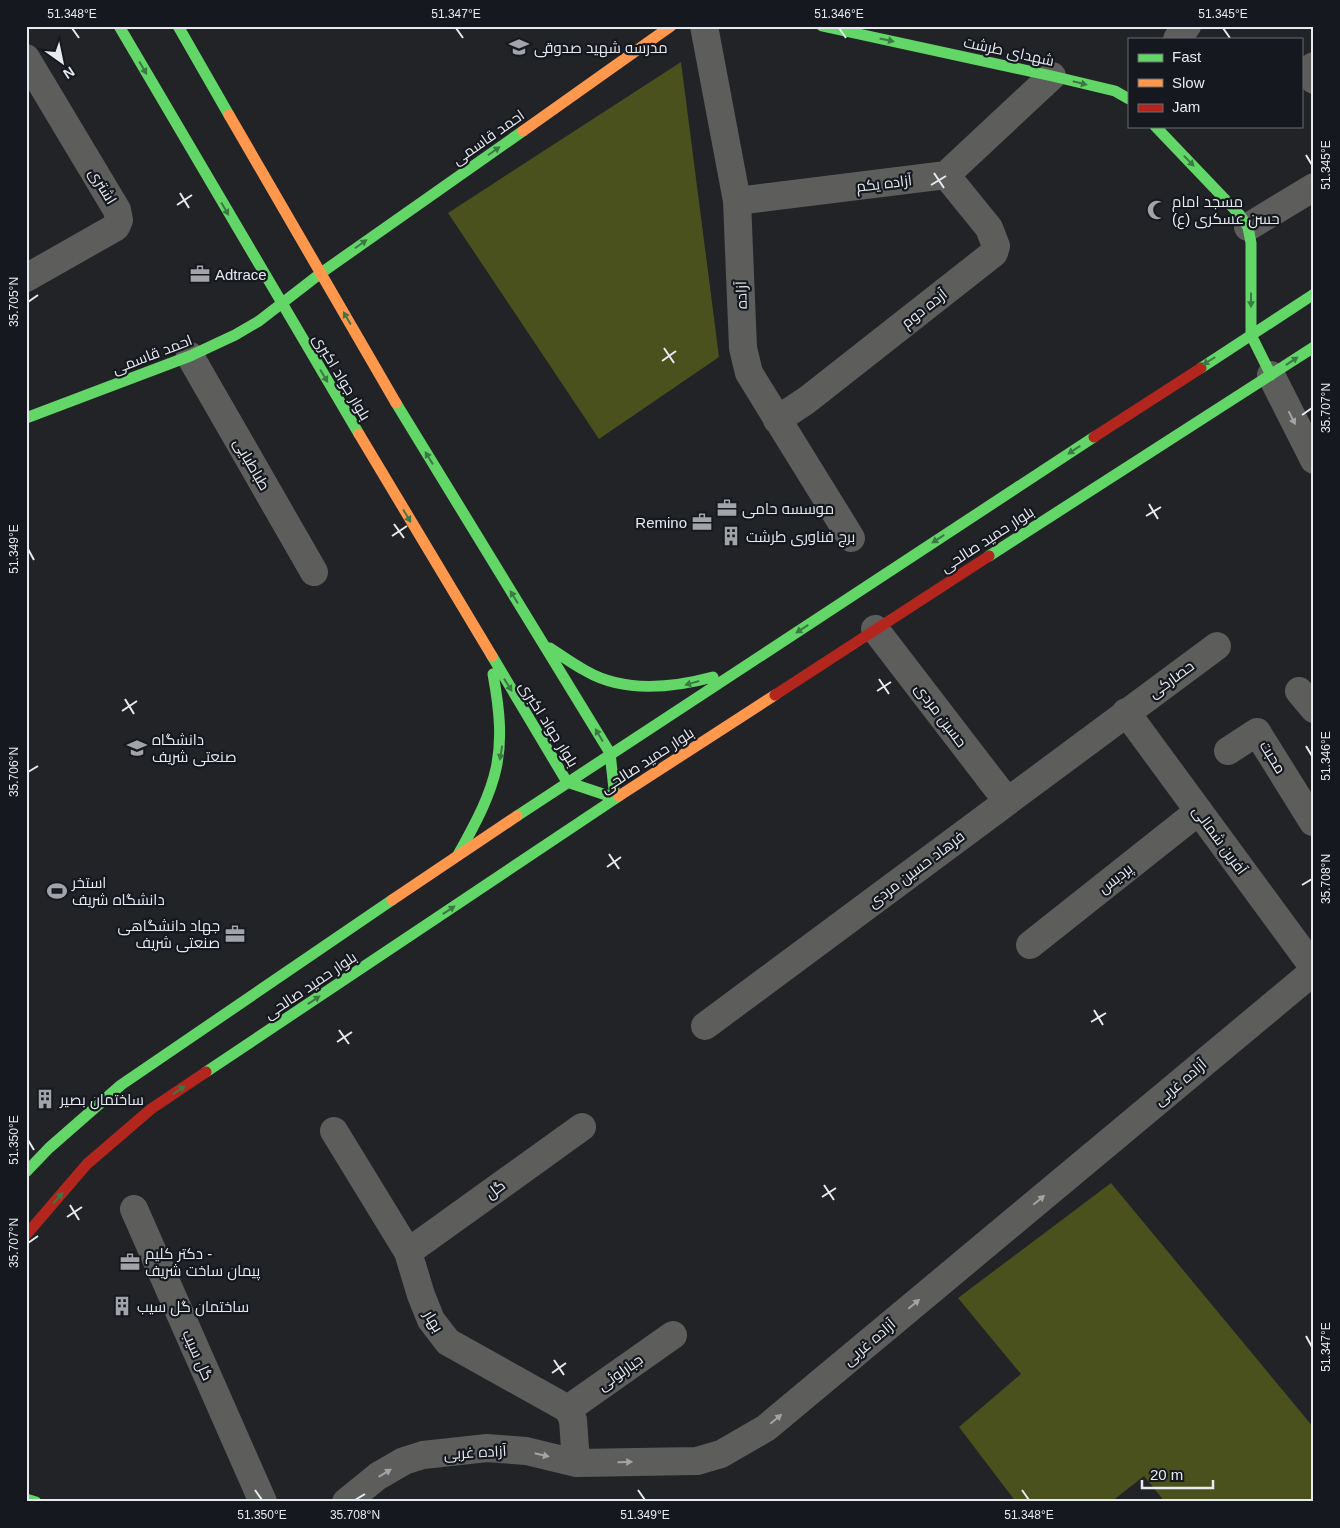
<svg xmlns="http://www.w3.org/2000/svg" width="1340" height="1528" font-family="Helvetica,Cairo,sans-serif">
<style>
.forest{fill:#4b511d}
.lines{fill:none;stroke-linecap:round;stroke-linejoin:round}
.street{stroke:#5d5d5c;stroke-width:28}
.fast{stroke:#63d668;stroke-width:11}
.slow{stroke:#ff974d;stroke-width:11}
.jam{stroke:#b3261e;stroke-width:11}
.oneway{fill:#3c7844}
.oneway2{fill:#a2a4a6}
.ticks{fill:none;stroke:#e7eaef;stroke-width:2}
.labels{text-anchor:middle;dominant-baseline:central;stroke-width:4.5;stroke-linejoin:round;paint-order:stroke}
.poi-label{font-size:15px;fill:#e7eaef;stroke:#15191f;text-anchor:start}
.street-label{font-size:15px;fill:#e7eaef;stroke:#15191f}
.neatline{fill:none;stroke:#e7eaef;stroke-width:2}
.ticks-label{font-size:12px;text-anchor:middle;fill:#e7eaef}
</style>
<rect width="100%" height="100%" fill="#212326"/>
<path class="forest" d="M681,62L719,357L599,439L448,213Z
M1111,1183L1314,1428V1502H1165L1144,1476L1111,1502H1016L959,1427L1021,1374L958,1298Z"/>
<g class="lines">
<path class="street" d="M704,26L737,201L743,348L749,373L851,538
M1177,39L1187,26
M26,58L117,210L119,220L116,227L26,278
M1314,66L1307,71L1314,80
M737,201L946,175L1052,76
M1248,227L1314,187
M190,356L314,572
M1271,375L1314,460
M777,420L807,400L994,253L996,246L989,228L946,175
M875,629L1007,801
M1299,691L1314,709
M1126,712L1314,968
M1228,751L1257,732L1313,822
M1030,945L1199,811
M705,1026L1217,646
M334,1131L408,1252L421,1295L431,1320L448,1342L568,1409L573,1420L576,1463
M134,1209L263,1502
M408,1252L582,1127
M568,1409L673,1335
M346,1502L378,1476L404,1461L423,1455L487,1448L526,1451L576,1463L697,1461L721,1454L766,1428L1314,971"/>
<path class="fast" d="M119,26L359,434
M178,26L229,115
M822,26L1052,76L1115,91L1129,99
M1155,126L1239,214L1248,227L1251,243V335L1271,375
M1201,368L1314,294
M396,403L610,753L615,798L567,782L492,656
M26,418L190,356L235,335L259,321L321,273L523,131
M989,556L1314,347
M550,648C562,656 573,664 586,671C624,693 672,688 713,677
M517,816L1094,437
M459,853C498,783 508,755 493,674
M206,1072L619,796
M26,1172L49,1148L121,1085L392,900
M26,1499L36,1502"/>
<path class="slow" d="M229,115L396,403
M523,131L671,26
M359,434L492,656
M619,796L775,695
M392,900L517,816"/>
<path class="jam" d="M1094,437L1201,368
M775,695L989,556
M26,1235L87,1164L151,1109L206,1072"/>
</g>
<defs><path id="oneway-solid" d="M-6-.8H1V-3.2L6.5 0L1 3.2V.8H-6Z" transform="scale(1.25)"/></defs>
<g class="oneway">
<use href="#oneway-solid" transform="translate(887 40) rotate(12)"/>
<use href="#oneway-solid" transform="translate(143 68) rotate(60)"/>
<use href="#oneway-solid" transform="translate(1080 83) rotate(14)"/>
<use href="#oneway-solid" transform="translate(494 151) rotate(-35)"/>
<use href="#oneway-solid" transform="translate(1189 161) rotate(46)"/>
<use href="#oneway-solid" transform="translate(225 209) rotate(60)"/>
<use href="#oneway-solid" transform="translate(361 244) rotate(-35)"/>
<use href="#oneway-solid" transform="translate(1251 300) rotate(90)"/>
<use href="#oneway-solid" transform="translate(347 318) rotate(-120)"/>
<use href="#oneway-solid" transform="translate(1209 361) rotate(148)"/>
<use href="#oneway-solid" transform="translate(1292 361) rotate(-34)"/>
<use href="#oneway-solid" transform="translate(324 376) rotate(59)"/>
<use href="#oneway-solid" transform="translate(1074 450) rotate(147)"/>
<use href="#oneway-solid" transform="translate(429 458) rotate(-122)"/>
<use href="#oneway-solid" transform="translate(407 516) rotate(59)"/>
<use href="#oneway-solid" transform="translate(938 539) rotate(147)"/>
<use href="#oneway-solid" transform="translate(514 597) rotate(-122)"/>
<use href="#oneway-solid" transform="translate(802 629) rotate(147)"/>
<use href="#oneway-solid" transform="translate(692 683) rotate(164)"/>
<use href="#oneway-solid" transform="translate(508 685) rotate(58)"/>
<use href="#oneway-solid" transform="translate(599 735) rotate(-121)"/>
<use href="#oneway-solid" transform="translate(501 753) rotate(99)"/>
<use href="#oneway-solid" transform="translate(449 910) rotate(-34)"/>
<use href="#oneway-solid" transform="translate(314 1000) rotate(-34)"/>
<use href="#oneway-solid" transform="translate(179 1090) rotate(-34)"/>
<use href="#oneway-solid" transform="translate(58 1198) rotate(-48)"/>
</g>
<g class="oneway2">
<use href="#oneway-solid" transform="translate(1292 418) rotate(63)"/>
<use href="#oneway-solid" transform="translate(1039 1200) rotate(-40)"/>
<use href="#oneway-solid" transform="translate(914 1304) rotate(-40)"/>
<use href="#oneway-solid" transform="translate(776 1419) rotate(-40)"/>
<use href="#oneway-solid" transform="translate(542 1455) rotate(13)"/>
<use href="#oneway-solid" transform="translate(625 1462) rotate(-1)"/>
<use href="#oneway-solid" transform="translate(385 1473) rotate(-31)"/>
</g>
<path class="ticks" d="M72,28L79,38M456,28L463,38M839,28L846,38M1223,28L1230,38M1306,155L1312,165M934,173L944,188M931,185L946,176M180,193L189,208M177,205L192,195M28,302L38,295M664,348L674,363M662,361L676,351M1302,415L1312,408M1149,504L1158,519M1146,516L1161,507M394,524L404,538M392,536L407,526M28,549L34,560M879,679L889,694M877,691L891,682M125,699L134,714M122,711L137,701M1306,746L1312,756M28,772L38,766M609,854L619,869M607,867L621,857M1302,885L1312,879M1094,1010L1103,1025M1091,1022L1106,1013M339,1030L349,1044M337,1042L352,1032M28,1140L34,1150M824,1185L834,1200M822,1197L836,1188M70,1205L79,1220M67,1217L82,1207M28,1243L38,1236M1306,1336L1312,1347M554,1360L564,1375M552,1373L566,1363M255,1490L262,1500M638,1490L645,1500M1022,1490L1029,1500M355,1500L365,1494"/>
<defs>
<symbol id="school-bare" viewBox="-9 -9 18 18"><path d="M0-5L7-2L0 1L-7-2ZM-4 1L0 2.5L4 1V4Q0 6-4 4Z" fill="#a2a4a9" stroke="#15191f" stroke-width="2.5" paint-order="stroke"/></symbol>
<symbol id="mosque-bare" viewBox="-9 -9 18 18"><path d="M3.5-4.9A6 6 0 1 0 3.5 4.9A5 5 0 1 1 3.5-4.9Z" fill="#a2a4a9" stroke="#15191f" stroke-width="2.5" paint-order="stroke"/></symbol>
<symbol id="office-bare" viewBox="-9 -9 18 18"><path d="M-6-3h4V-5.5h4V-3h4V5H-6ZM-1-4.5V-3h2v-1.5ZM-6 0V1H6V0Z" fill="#a2a4a9" stroke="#15191f" stroke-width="2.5" paint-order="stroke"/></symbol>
<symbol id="building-bare" viewBox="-9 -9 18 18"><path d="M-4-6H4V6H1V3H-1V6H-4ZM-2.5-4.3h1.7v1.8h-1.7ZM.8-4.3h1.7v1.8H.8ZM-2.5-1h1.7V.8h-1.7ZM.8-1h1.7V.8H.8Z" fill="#a2a4a9" stroke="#15191f" stroke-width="2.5" paint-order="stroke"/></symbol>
<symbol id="university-bare" viewBox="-9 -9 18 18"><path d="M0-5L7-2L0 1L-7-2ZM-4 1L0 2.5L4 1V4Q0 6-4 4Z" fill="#a2a4a9" stroke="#15191f" stroke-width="2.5" paint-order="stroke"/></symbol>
<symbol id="stadium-bare" viewBox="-9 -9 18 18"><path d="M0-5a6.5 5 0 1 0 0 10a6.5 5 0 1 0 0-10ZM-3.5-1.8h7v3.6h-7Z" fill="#a2a4a9" stroke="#15191f" stroke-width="2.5" paint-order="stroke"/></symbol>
</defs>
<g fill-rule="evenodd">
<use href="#school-bare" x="505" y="33" width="28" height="28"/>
<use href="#mosque-bare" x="1143" y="196" width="28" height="28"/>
<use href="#office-bare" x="186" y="260" width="28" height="28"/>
<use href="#office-bare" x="713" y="494" width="28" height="28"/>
<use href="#office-bare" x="688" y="508" width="28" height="28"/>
<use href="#building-bare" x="717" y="522" width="28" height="28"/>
<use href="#university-bare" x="123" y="734" width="28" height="28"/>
<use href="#stadium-bare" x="43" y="877" width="28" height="28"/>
<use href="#office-bare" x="221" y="920" width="28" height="28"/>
<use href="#building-bare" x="31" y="1085" width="28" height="28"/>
<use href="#office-bare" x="116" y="1248" width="28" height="28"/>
<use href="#building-bare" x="108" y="1292" width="28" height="28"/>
</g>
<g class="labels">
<g class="poi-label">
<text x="534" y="47">مدرسه شهید صدوقی</text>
<text x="1172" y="201">مسجد امام<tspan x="1172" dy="17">حسن عسکری (ع)</tspan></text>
<text x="215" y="274">Adtrace</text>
<text x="742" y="508">موسسه حامی</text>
<text x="687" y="522" text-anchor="end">Remino</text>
<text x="746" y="536">برج فناوری طرشت</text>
<text x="152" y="739">دانشگاه<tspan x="152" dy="17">صنعتی شریف</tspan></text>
<text x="72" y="882">استخر<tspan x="72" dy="17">دانشگاه شریف</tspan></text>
<text x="220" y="925" text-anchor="end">جهاد دانشگاهی<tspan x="220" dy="17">صنعتی شریف</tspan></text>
<text x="60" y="1099">ساختمان بصیر</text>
<text x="145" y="1253">دکتر کلیم -<tspan x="145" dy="17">پیمان ساخت شریف</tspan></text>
<text x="137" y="1306">ساختمان گل سیب</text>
</g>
<g class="street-label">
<text transform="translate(1009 51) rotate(12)">شهدای طرشت</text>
<text transform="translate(488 137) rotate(-35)">احمد قاسمی</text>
<text transform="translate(884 183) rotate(-7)">آزاده یکم</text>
<text transform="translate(103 186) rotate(59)">اشتری</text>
<text transform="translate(741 295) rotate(-91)">آزاده</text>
<text transform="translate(924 308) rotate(-38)">آزده دوم</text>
<text transform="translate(152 354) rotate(-21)">احمد قاسمی</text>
<text transform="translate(342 377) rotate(59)">بلوار جواد اکبری</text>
<text transform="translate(252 464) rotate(60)">طباطبایی</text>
<text transform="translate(987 539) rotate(-33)">بلوار حمید صالحی</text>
<text transform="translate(1171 679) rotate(-36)">حصارکی</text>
<text transform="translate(941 715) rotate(53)">حسین مردی</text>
<text transform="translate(549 724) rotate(58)">بلوار جواد اکبری</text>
<text transform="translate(1273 757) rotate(58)">محبت</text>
<text transform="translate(647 760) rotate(-33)">بلوار حمید صالحی</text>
<text transform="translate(1220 840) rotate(54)">آفرین شمالی</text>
<text transform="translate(916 869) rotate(-37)">فرهاد حسین مردی</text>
<text transform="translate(1115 878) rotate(-38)">پردیس</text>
<text transform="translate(310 985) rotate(-34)">بلوار حمید صالحی</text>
<text transform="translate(1180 1082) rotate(-40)">آزاده غربی</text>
<text transform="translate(495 1189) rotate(-36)">گل</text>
<text transform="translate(434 1321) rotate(59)">بهار</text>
<text transform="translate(869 1342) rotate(-40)">آزاده غربی</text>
<text transform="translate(198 1355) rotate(66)">گل سیب</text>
<text transform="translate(620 1372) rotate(-35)">جبارلوئی</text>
<text transform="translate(475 1452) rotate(-3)">آزاده غربی</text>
</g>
</g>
<rect width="1340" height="1528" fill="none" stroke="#15191f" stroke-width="55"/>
<rect x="1128" y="38" width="175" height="90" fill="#15191f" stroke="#696d72"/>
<rect x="1138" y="54" width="25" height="8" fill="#63d668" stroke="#696d72"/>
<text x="1172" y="62" font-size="15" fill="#e7eaef">Fast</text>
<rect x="1138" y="79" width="25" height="8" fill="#ff974d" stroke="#696d72"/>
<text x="1172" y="88" font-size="15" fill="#e7eaef">Slow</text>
<rect x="1138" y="104" width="25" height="8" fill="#b3261e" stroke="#696d72"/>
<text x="1172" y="112" font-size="15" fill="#e7eaef">Jam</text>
<g transform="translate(62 62) rotate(147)" stroke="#15191f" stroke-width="4" paint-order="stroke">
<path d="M0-4L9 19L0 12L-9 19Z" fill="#e7eaef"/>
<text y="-8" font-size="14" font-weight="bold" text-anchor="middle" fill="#e7eaef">N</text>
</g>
<path d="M1142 1480v8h71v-8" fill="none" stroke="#e7eaef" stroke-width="2.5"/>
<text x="1150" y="1480" font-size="15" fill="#e7eaef" stroke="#15191f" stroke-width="4" paint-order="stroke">20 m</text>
<rect x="28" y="28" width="1284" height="1472" class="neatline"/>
<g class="ticks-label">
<text x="72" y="18">51.348°E</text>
<text x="456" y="18">51.347°E</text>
<text x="839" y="18">51.346°E</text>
<text x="1223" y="18">51.345°E</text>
<text transform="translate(1326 165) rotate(-90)" y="4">51.345°E</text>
<text transform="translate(14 302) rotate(-90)" y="4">35.705°N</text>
<text transform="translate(1326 408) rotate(-90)" y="4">35.707°N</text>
<text transform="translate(14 549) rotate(-90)" y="4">51.349°E</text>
<text transform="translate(1326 756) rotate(-90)" y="4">51.346°E</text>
<text transform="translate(14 772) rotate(-90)" y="4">35.706°N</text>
<text transform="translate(1326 879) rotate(-90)" y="4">35.708°N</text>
<text transform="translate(14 1140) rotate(-90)" y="4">51.350°E</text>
<text transform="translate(14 1243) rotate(-90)" y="4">35.707°N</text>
<text transform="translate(1326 1347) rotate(-90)" y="4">51.347°E</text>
<text x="262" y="1519">51.350°E</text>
<text x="355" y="1519">35.708°N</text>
<text x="645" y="1519">51.349°E</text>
<text x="1029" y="1519">51.348°E</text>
</g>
</svg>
